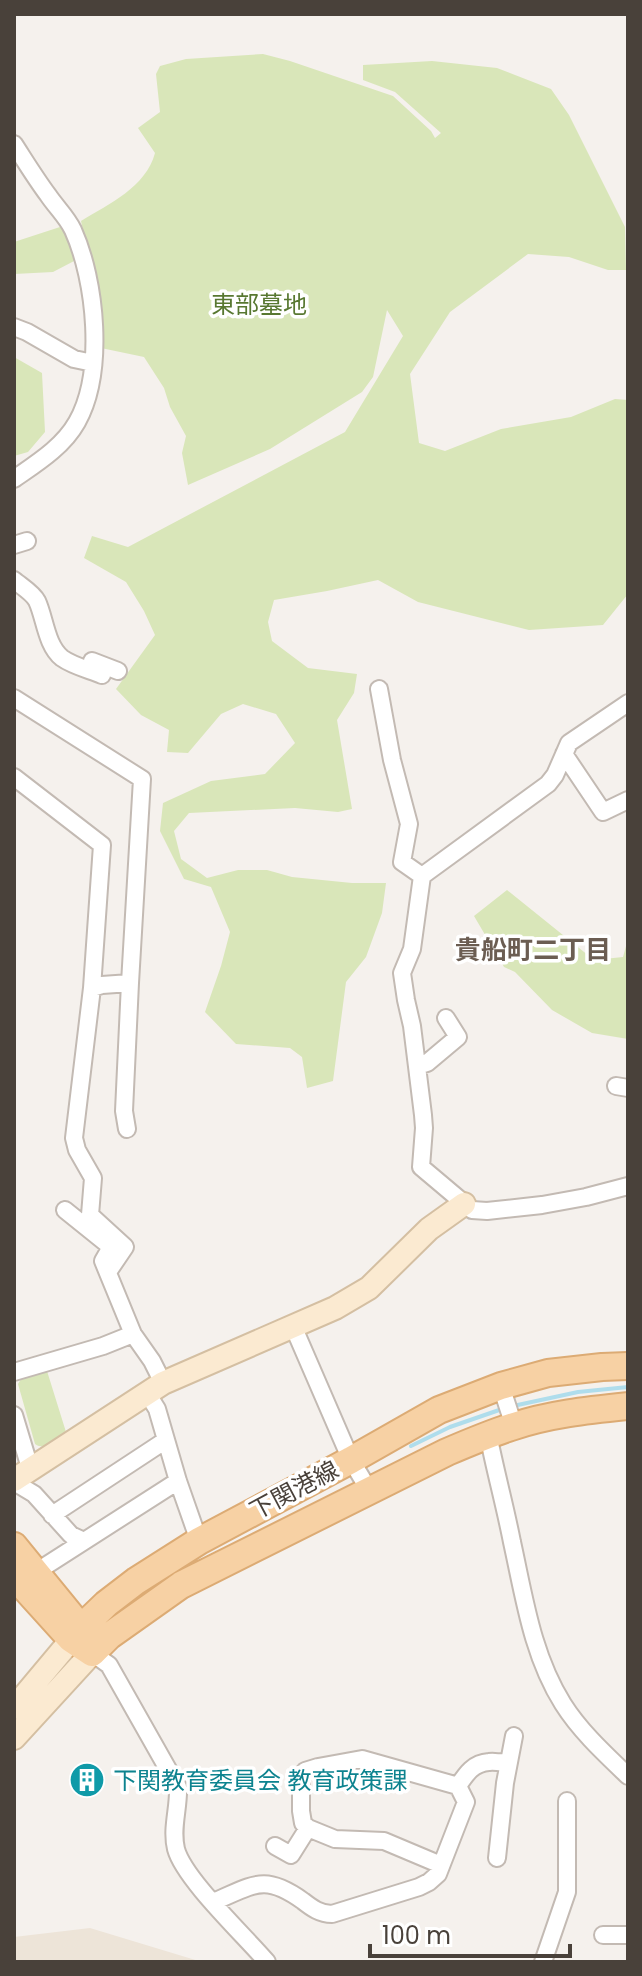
<svg xmlns="http://www.w3.org/2000/svg" width="642" height="1976" font-family="Poppins,'Noto Sans JP',sans-serif">
<style>
.education{fill:#ede4d8}
.green{fill:#d9e6b9}
.lines{fill:none;stroke-linecap:round;stroke-linejoin:round}
.stream{stroke:#afddec;stroke-width:4}
.street-casing{stroke:#c3bab3;stroke-width:20}
.secondary-casing{stroke:#d4bfa2;stroke-width:26}
.primary-casing{stroke:#dcab74;stroke-width:30}
.street{stroke:#fff;stroke-width:16}
.secondary{stroke:#fbead1;stroke-width:22}
.primary{stroke:#f7d1a4;stroke-width:26}
.labels{text-anchor:middle;dominant-baseline:central;stroke-width:7;stroke-linejoin:round;paint-order:stroke}
.park-label{font-size:24px;fill:#587831;stroke:#fff}
.street-label{font-size:24px;fill:#49413a;stroke:#fff}
.culture-label{font-size:24px;fill:#0d838f;stroke:#fff;text-anchor:start}
.neighbourhood-label{font-size:26px;font-weight:bold;fill:#6b5d52;stroke:#fff}
</style>
<rect width="100%" height="100%" fill="#f5f1ed"/>
<path class="education" d="M90,1928L202,1962H14V1937Z"/>
<path class="green" d="M263,54L290,61L393,96L431,131L435,138L441,133L395,92L363,80V65L432,61L497,68L551,89L569,115L625,227L626,270H608L569,257L528,254L450,312L410,374L419,443L445,451L501,429L571,417L615,399L628,400V594L603,625L529,630L418,602L378,580L327,591L274,600L268,622L272,641L308,668L357,674L354,693L337,720L352,809L338,812L295,808L189,813L174,831L181,859L207,878L238,870H267L292,877L352,883H386L382,913L366,957L346,982L333,1081L307,1088L302,1057L290,1048L236,1044L205,1012L221,966L230,932L211,887L184,879L160,831L163,803L211,781L265,774L295,743L276,714L243,704L221,714L188,753L167,752L169,730L141,715L116,689L155,635L144,611L126,582L84,558L92,536L128,547L345,432L403,336L387,310L373,377L362,392L270,449L188,485L182,453L186,436L170,407L164,388L144,357L101,348L102,319L81,221C109,204 146,187 155,153L138,128L160,112L156,74L160,66L186,59Z
M60,227L67,235L76,260L53,272L14,274V242Z
M14,357L42,373L45,432L28,452L14,456Z
M507,890L594,960L623,957L628,939V1039L592,1033L552,1010L515,972L504,967L474,916Z
M47,1371L66,1432C57,1439 47,1452 35,1444L18,1384L21,1379Z"/>
<g class="lines">
<path class="stream" d="M513,1406L578,1392L628,1387
M411,1446L450,1427L505,1408"/>
<defs>
<path id="street" d="M14,144C25,161 36,179 48,195C56,207 67,217 73,230C96,281 105,372 77,422C63,447 37,463 14,479
M14,327L27,332L74,359L93,363
M14,545L27,541
M14,580C21,586 33,593 37,601C45,618 46,645 62,658C73,666 90,670 102,675
M92,661L118,671
M379,689L392,760L409,824L402,862L422,876
M14,698L142,779L130,983L102,985L92,988L74,1138L77,1150L93,1178L90,1215L125,1247L108,1272
M628,703L569,743L555,775L548,784L422,876L412,949L402,973L406,1000L412,1026L423,1115L424,1128L421,1167L472,1210L487,1211L542,1205L586,1197L628,1186
M564,754L603,812L628,800
M14,777L102,845L92,988
M418,1066L427,1063L458,1037L446,1018
M616,1086L628,1088
M127,1129L124,1111L130,983
M65,1210L111,1247L103,1261L133,1334L152,1361L163,1383
M293,1326L351,1460L369,1490
M14,1372L103,1346L133,1334
M501,1386L514,1426
M147,1393L157,1409L178,1481L199,1541
M14,1415L30,1468
M488,1434C495,1470 505,1506 512,1542C524,1596 532,1655 563,1704C580,1731 605,1754 628,1776
M14,1482L34,1494L71,1535L84,1541
M52,1515L166,1440
M36,1572L178,1481
M88,1645L92,1653L109,1665L178,1787C179,1808 171,1828 176,1849C184,1879 245,1936 267,1962
M458,1786C466,1774 473,1763 489,1762C497,1761 501,1764 509,1761
M275,1846L291,1855L308,1828
M497,1858L505,1783L514,1736
M213,1902C254,1885 264,1873 303,1901C312,1908 320,1914 332,1914L419,1887L429,1882L438,1874L466,1802L458,1786L362,1759L318,1767L305,1771L301,1778V1811L303,1823L308,1828L335,1839L384,1841L441,1865
M603,1935H628
M543,1962L567,1892V1801"/>
<path id="secondary" d="M14,1480L163,1383L335,1308L369,1288L429,1229L464,1204
M14,1708L81,1628
M14,1738L92,1653"/>
<path id="primary" d="M14,1546L81,1628L106,1604L136,1581L199,1541L351,1460L439,1410L501,1386L548,1373L602,1367L628,1366
M14,1576L71,1639L92,1653L109,1636L181,1585L447,1452C468,1443 489,1434 511,1427C549,1414 589,1410 628,1406"/>
</defs>
<use href="#street" class="street-casing"/>
<use href="#secondary" class="secondary-casing"/>
<use href="#primary" class="primary-casing"/>
<use href="#street" class="street"/>
<use href="#secondary" class="secondary"/>
<use href="#primary" class="primary"/>
</g>
<defs>
<symbol id="building-disc" viewBox="-11 -11 22 22"><circle r="9.5" fill="#0f9aa8" stroke="#fff"/><path d="M-4-6H4V6H1V3H-1V6H-4ZM-2.5-4.3h1.7v1.8h-1.7ZM.8-4.3h1.7v1.8H.8ZM-2.5-1h1.7V.8h-1.7ZM.8-1h1.7V.8H.8Z" fill="#fff"/></symbol>
</defs>
<g fill-rule="evenodd">
<use href="#building-disc" x="67" y="1760" width="40" height="40"/>
</g>
<g class="labels">
<g class="park-label">
<text x="259" y="304">東部墓地</text>
</g>
<g class="street-label">
<text transform="translate(294 1490) rotate(-28)">下関港線</text>
</g>
<g class="culture-label">
<text x="113" y="1780">下関教育委員会 教育政策課</text>
</g>
<g class="neighbourhood-label">
<text x="533" y="950">貴船町二丁目</text>
</g>
</g>
<rect width="642" height="1976" fill="none" stroke="#49413a" stroke-width="32"/>
<path d="M370 1944v12h200v-12" fill="none" stroke="#49413a" stroke-width="4"/>
<text x="382" y="1944" font-size="24" fill="#49413a" stroke="#ffffff" stroke-width="6" paint-order="stroke">100 m</text>
</svg>
